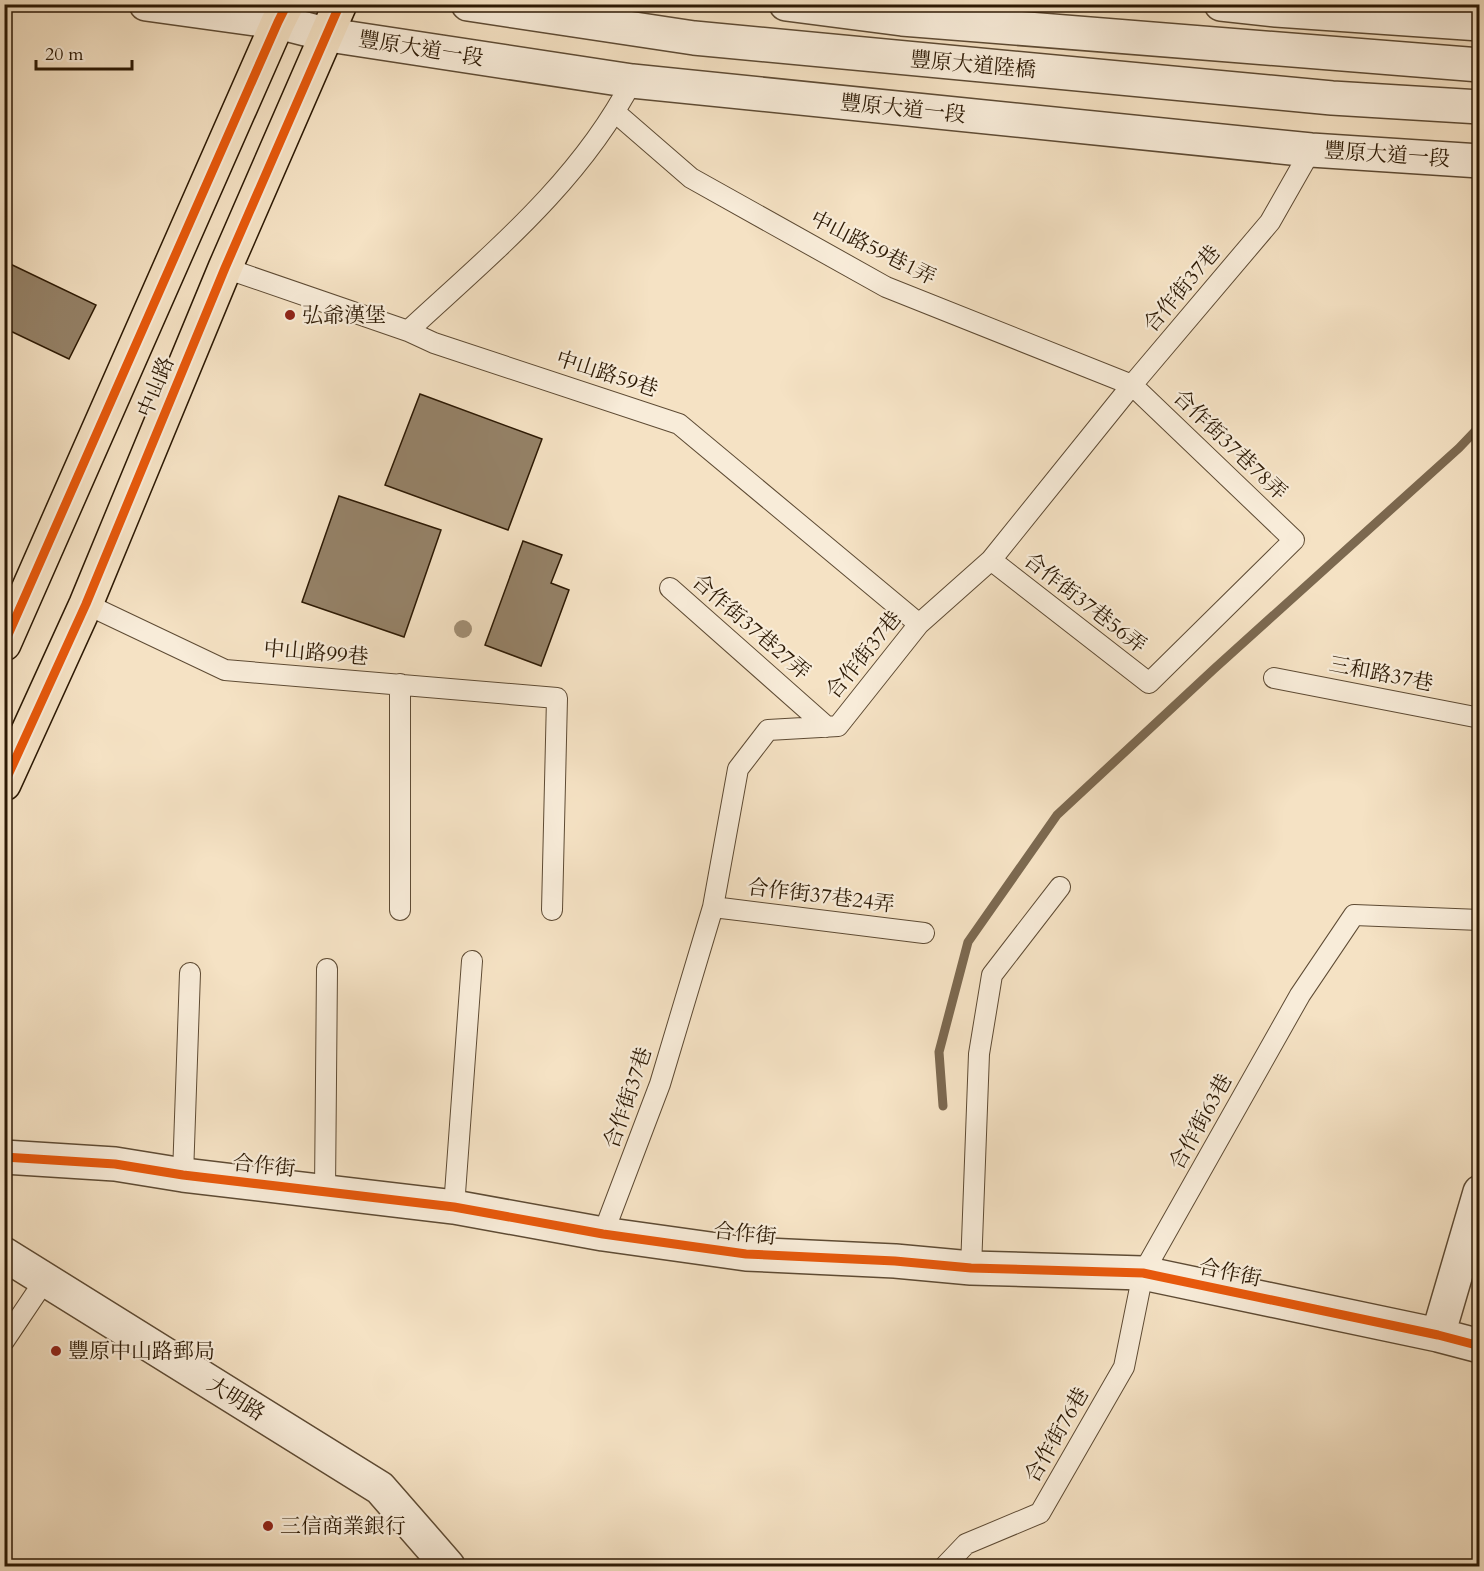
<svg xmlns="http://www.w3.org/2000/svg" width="1484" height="1571" font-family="Cardo,'Noto Serif TC',serif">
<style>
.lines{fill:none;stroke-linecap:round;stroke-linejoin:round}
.stream{stroke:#7c6950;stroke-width:9}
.building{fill:#958268;stroke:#2c1904;stroke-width:1.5}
.service-casing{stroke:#5e4b34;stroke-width:22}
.minor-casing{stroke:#5e4b34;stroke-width:36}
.tertiary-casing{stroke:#5e4b34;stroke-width:36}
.primary-casing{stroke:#2c1904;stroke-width:36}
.service{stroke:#f8ecd9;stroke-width:20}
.minor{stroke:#f8ecd9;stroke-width:33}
.tertiary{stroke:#f8ecd9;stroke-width:33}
.primary{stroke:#f5e2c4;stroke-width:33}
.cycleway-casing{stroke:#f8ecd9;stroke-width:13}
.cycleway{stroke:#e8590c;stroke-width:9}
.tree{fill:#a28f75}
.poi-dot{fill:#8f2418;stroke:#f8ecd9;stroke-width:2}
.labels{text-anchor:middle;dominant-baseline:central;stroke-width:4.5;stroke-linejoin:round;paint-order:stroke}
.street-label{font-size:21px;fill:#2c1904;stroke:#f8ecd9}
.poi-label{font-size:21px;fill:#2c1904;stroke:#f8ecd9;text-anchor:start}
</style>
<rect width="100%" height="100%" fill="#f5e2c4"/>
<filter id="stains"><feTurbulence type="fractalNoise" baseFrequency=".00333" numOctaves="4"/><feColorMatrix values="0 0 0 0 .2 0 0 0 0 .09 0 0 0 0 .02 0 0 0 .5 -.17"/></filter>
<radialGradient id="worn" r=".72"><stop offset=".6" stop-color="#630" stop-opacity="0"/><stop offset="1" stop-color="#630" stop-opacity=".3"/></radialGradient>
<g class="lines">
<path class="stream" d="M943,1106L939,1052L968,942L1057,815L1214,669L1459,448L1480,426"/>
</g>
<path class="building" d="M4,261L96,305L69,359L4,328Z
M420,394L542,439L508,530L385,485Z
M339,496L441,530L404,637L302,602Z
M523,541L562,555L551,583L569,590L541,666L485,645Z"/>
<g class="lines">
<defs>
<path id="service" d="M616,113L691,178L886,287L1132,385L1294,540L1149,683L991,560
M225,268L408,331L434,343L679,424L919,624
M408,331C490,255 580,182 632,81
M670,588L827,727
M86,604L225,670L557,698L552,910
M1274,678L1480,718
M713,907L924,933
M400,910V684
M183,1175L190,973
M325,1190L327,969
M454,1207L472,961
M603,1234L660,1084L713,907L738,769L768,730L838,726L919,624L991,560L1132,385L1270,222L1311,150
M971,1268L979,1054L992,975L1060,887
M4,1341L45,1280
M945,1566L966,1544L1040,1513L1124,1367L1143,1273L1300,995L1354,915L1480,920"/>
<path id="minor" d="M4,1254L380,1488L448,1566"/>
<path id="tertiary" d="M146,4L278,22L329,35L632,81L1311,150L1480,161
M468,4L694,38L1332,98L1480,107
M786,4L902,19L1480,65
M1221,4L1276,10L1480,24
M4,1157L115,1164L183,1175L454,1207L603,1234L746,1254L895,1261L971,1268L1143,1273L1438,1335L1480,1346
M1438,1335L1480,1192"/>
<path id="primary" d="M4,644L278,22L287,4
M4,784L86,604L225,268L340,4"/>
</defs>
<use href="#service" class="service-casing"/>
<use href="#minor" class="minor-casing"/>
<use href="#tertiary" class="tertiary-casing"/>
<use href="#primary" class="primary-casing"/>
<use href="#service" class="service"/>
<use href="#minor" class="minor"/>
<use href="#tertiary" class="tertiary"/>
<use href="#primary" class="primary"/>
<defs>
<path id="cycleway" d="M4,644L278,22L287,4
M4,784L86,604L225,268L340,4
M4,1157L115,1164L183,1175L454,1207L603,1234L746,1254L895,1261L971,1268L1143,1273L1438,1335L1480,1346"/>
</defs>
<use href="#cycleway" class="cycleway-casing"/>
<use href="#cycleway" class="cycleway"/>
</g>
<circle class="tree" cx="463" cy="629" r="9"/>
<g class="poi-dot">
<circle cx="290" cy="315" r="6"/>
<circle cx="56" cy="1351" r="6"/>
<circle cx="268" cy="1526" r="6"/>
</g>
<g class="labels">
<g class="street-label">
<text transform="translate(421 49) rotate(9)">豐原大道一段</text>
<text transform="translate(973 65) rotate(5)">豐原大道陸橋</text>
<text transform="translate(903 109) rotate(6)">豐原大道一段</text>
<text transform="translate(1387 155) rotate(4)">豐原大道一段</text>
<text transform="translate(873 248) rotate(27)">中山路59巷1弄</text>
<text transform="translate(1182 289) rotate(-50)">合作街37巷</text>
<text transform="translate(607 374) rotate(18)">中山路59巷</text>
<text transform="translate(156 387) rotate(-68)">中山路</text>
<text transform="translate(1230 445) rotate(44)">合作街37巷78弄</text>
<text transform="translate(1085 603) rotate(38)">合作街37巷56弄</text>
<text transform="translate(751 627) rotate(41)">合作街37巷27弄</text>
<text transform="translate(316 653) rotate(5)">中山路99巷</text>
<text transform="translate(864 655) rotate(-51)">合作街37巷</text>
<text transform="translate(1381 674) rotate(11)">三和路37巷</text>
<text transform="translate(821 896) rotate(7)">合作街37巷24弄</text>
<text transform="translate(628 1098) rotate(-71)">合作街37巷</text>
<text transform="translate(1201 1122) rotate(-61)">合作街63巷</text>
<text transform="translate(264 1166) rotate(6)">合作街</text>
<text transform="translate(745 1234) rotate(6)">合作街</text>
<text transform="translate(1230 1273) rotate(12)">合作街</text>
<text transform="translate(236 1399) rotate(32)">大明路</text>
<text transform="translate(1057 1435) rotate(-60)">合作街76巷</text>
</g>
<g class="poi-label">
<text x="302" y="315">弘爺漢堡</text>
<text x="68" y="1351">豐原中山路郵局</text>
<text x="280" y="1526">三信商業銀行</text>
</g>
</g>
<rect width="1484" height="1571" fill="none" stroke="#f5e2c4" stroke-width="24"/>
<rect x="6" y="6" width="1472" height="1559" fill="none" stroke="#2c1904" stroke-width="3"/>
<rect x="12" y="12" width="1460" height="1547" fill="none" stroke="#2c1904" stroke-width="1.5"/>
<path d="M36 60v9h96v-9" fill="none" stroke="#2c1904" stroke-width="3"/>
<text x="45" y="60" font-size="18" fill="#2c1904" stroke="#f8ecd9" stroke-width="4.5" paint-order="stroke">20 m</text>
<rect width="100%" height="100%" filter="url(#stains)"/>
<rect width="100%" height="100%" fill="url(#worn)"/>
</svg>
